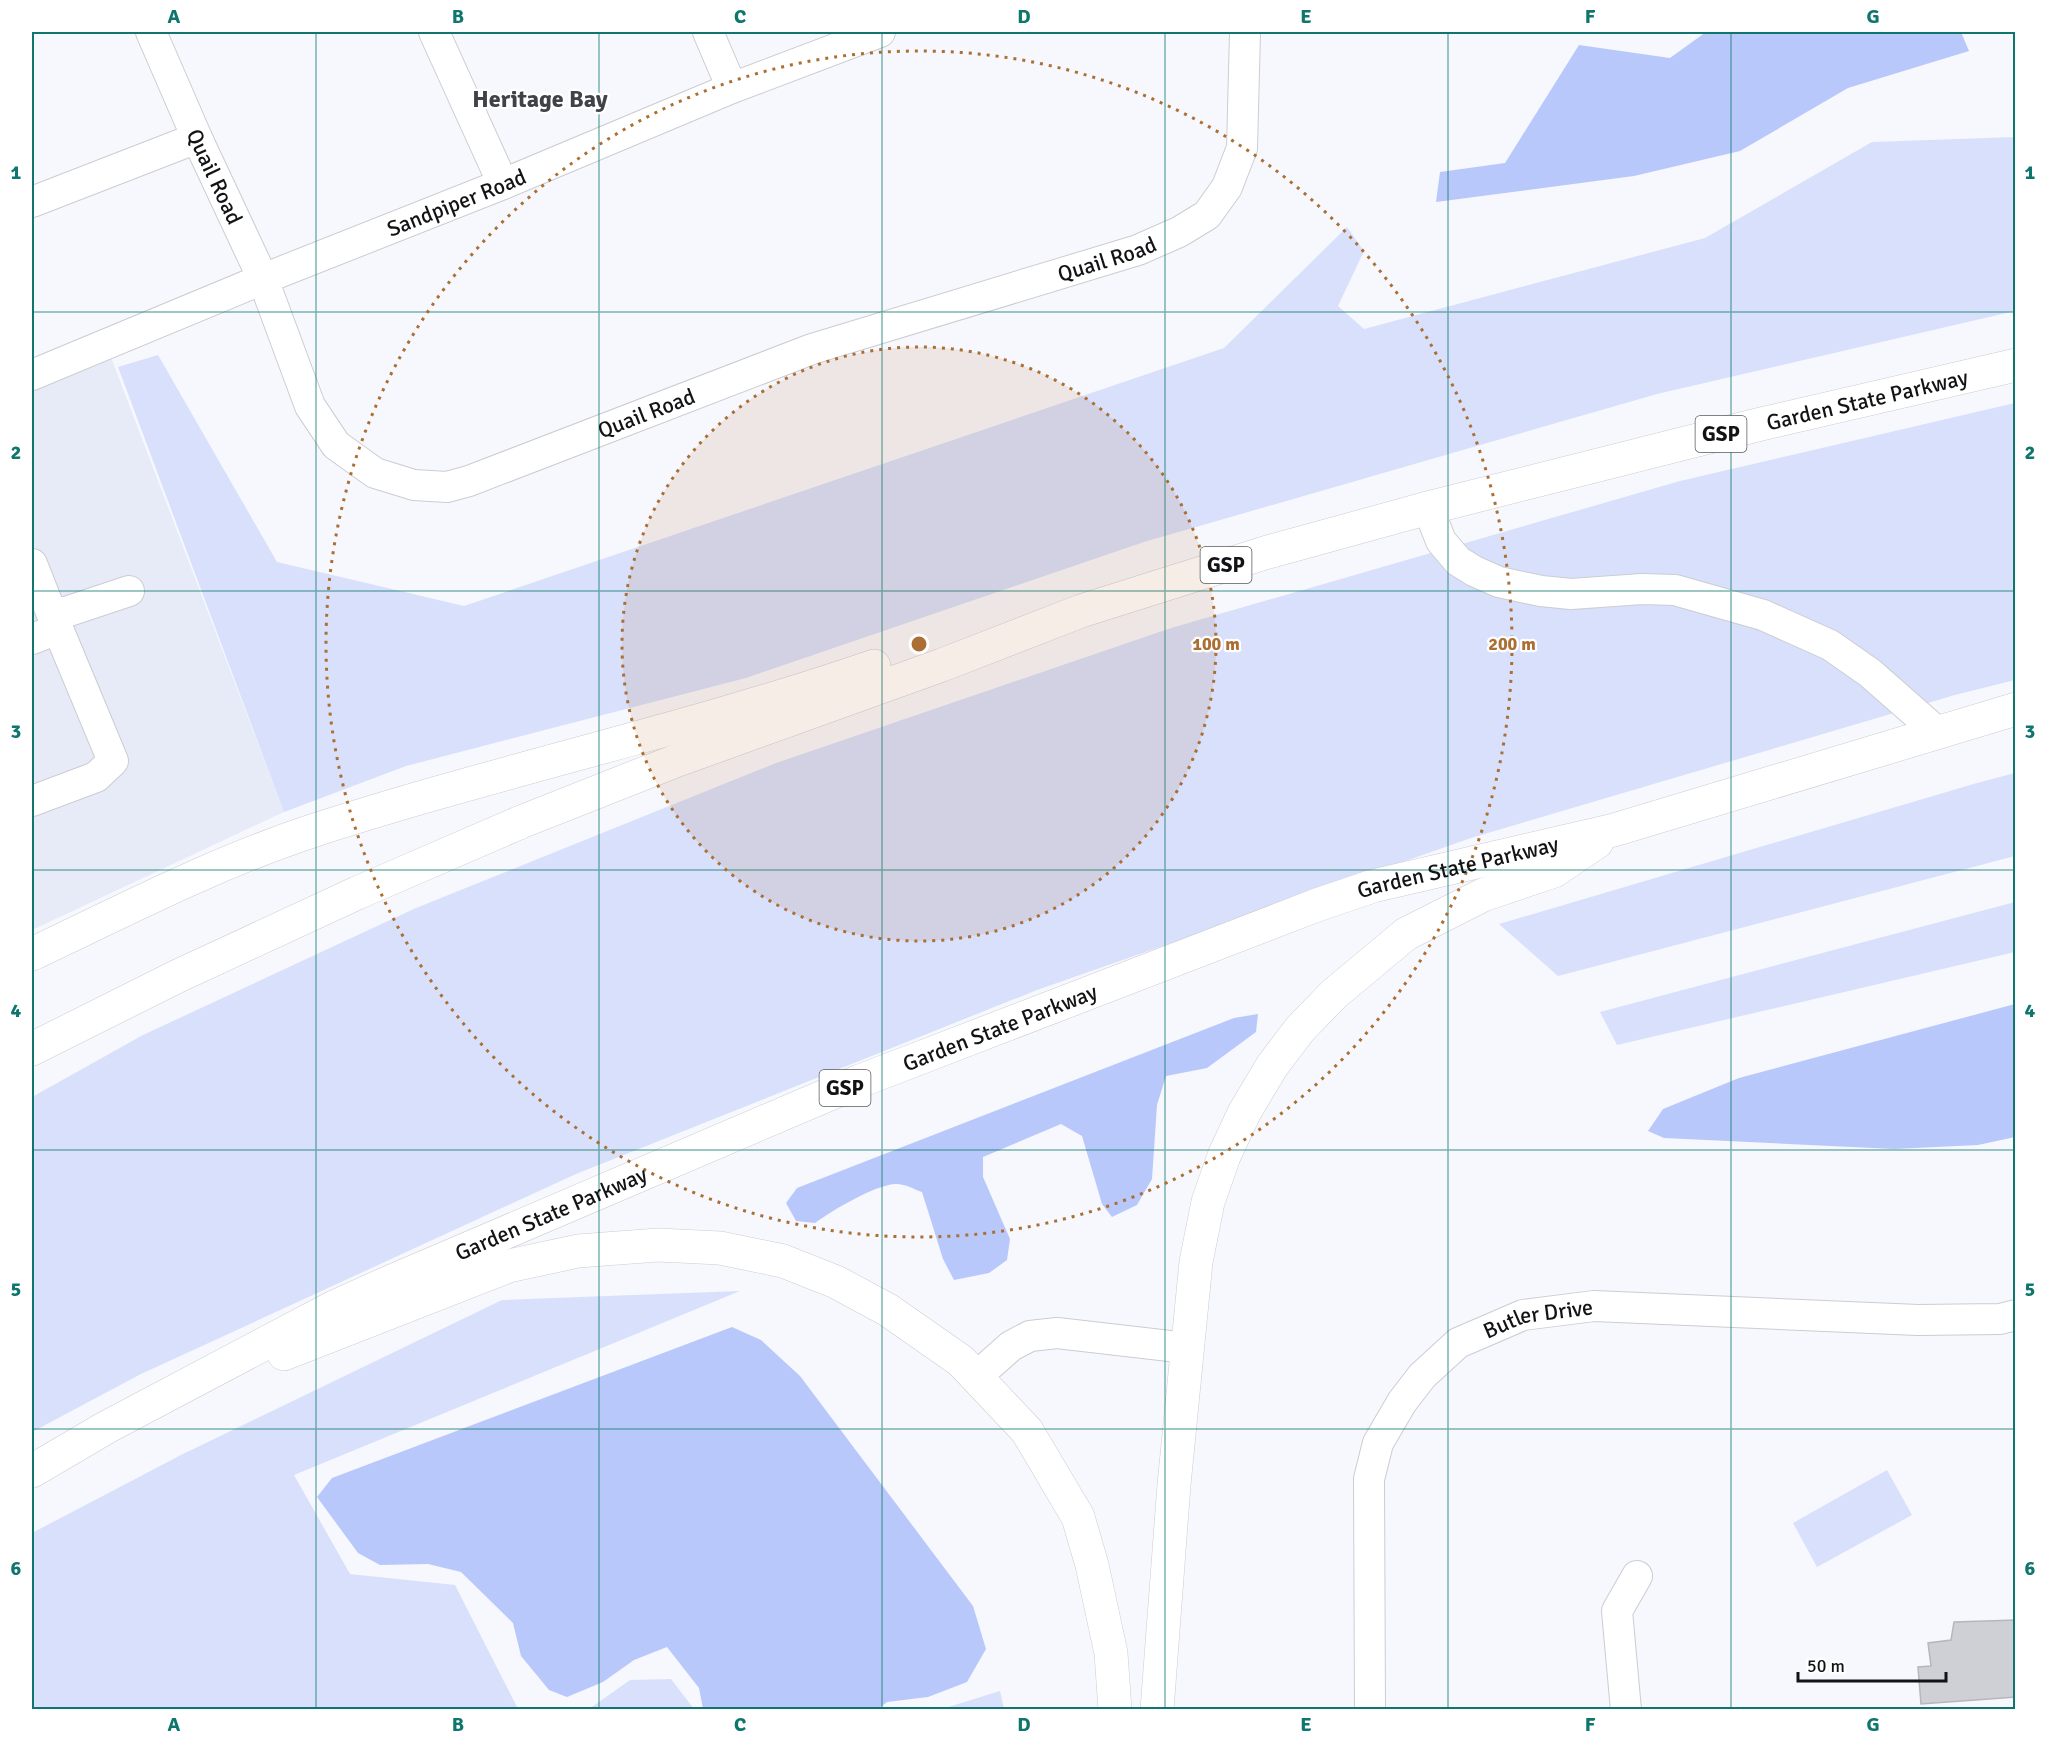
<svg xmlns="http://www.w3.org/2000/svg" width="2047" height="1741" font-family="Signika,sans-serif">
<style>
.built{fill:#e7ebf7}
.green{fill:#d8e0fc}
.water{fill:#b8c8fb}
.building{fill:#ced0d6;stroke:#b5b7bc;stroke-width:1.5}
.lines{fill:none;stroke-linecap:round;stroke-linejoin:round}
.minor-casing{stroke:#cbcdd2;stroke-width:32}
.highway-casing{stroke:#cbcdd2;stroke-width:34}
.minor{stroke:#fff;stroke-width:30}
.highway{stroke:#fff;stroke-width:33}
.grid{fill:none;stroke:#0f766e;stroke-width:1.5;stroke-opacity:0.55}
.ring{fill:none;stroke:#ac6f33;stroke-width:3;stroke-dasharray:3 6}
.labels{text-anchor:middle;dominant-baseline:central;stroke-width:4.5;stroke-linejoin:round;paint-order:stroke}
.shield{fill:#fff;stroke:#595a5b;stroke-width:1.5}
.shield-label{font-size:21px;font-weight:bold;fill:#121315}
.street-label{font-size:22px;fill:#121315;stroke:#fff}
.neighbourhood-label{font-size:24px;font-weight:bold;fill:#414247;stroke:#fff}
.centre{fill:#ac6f33;stroke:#fff;stroke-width:3}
.ring-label{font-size:18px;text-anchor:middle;font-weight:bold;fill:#ac6f33;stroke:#fff;stroke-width:4.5;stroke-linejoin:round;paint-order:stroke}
.neatline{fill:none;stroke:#0f766e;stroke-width:2}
.grid-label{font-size:20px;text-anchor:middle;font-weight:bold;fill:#0f766e}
</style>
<rect width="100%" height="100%" fill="#f6f8fe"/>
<path class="built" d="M106,344L284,812L32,930V375Z"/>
<path class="green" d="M2015,137V311L1657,394L1144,542L746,678L406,766L284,812L118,367L158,355L277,562L464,606L1224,348L1347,227L1364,251L1338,306L1364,329L1705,238L1872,142Z
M2015,403V680L1955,695L1471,838L1037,990L576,1174L141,1374L32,1432V1097L143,1035L416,908L776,763L1171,628L1680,481Z
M2015,773V856L1558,976L1499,924L1977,783Z
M2015,902V952L1617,1045L1600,1012Z
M740,1291L294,1475L350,1574L455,1585L518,1709H32V1533L181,1455L502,1300Z
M1887,1470L1912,1515L1817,1567L1793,1523Z
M671,1679L694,1709H589L630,1680Z
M1000,1691L1004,1709H942Z"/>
<path class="water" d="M1706,32H1961L1969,51L1848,88L1740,151L1634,176L1436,202L1440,172L1505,163L1579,45L1670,58Z
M2015,1004V1137L1978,1145L1894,1149L1664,1138L1648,1131L1663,1109L1739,1078Z
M1258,1014L1256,1032L1207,1068L1166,1076L1157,1105L1152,1179L1137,1205L1112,1217L1102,1204L1082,1136L1061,1124L983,1157V1177L1010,1239L1007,1260L989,1273L954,1280L943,1259L922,1192C914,1189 903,1183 895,1184C873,1186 833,1210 815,1223L796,1221L786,1203L797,1188L1234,1018Z
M732,1327L761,1340L800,1376L973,1606L986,1649L967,1682L928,1697L887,1702L878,1709H703L699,1688L667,1647L634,1660L603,1682L567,1697L549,1690L521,1656L513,1623L461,1572L428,1564L380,1565L358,1553L317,1497L332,1478Z"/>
<path class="building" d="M2016,1620V1697L1921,1704L1918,1667L1931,1666L1928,1643L1951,1640L1954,1622Z"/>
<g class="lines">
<defs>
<g id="minor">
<path id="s1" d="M151,32L197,138L263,279L310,406L336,445L375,473L414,485L447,487L469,481L812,349L1138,250L1179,232L1207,215L1227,187L1242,148L1245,32"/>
<path d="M434,32L503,184"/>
<path d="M708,32L732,88"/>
<path d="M32,202L197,138"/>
<path id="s2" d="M32,375L263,279L503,184L732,88L880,32"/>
<path d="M1428,508L1441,541L1458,561L1474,571L1499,582L1541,591L1571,594L1642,589L1675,590L1763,615L1830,645L1870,673L1936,731"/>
<path d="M32,564L51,612H66L129,591"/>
<path d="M32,639L58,629"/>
<path d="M32,801L96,777L113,761L51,612"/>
<path d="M976,1377L1011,1346L1030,1336L1057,1333L1187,1348"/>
<path id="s3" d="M1370,1710L1369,1479L1378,1443L1402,1402L1422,1376L1458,1343L1523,1315L1594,1306L1918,1320L2000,1319L2016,1315"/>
<path d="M1626,1710L1617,1611L1637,1576"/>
</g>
<g id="highway">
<path d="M32,954C123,911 213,864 309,832C496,771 688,730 874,666"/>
<path id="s4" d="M32,1049L178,976L357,893L521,822L678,760L942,665L1081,611L1268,552L1428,508L1757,425L2016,365"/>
<path d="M284,1354L509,1266L578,1251L658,1245L720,1248L783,1261L836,1282L888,1310L961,1361L1027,1431L1078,1517L1092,1565L1111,1653L1115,1710"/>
<path id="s5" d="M32,1471L107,1427L332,1308L385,1284L860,1081L1317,905L1373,886L1614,830L2016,709"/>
<path d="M1157,1710L1174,1485L1196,1262L1208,1202L1224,1156L1244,1113L1272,1066L1300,1029L1334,994L1406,934L1483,895L1554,871L1597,842"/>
</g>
</defs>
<use href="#minor" class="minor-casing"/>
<use href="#highway" class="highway-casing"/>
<use href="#minor" class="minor"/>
<use href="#highway" class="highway"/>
</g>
<path class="grid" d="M316,32V1710M599,32V1710M882,32V1710M1165,32V1710M1448,32V1710M1731,32V1710M32,312H2016M32,591H2016M32,870H2016M32,1150H2016M32,1429H2016"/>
<circle cx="919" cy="644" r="297" fill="#ac6f33" fill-opacity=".12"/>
<g class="ring">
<circle cx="919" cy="644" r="297"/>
<circle cx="919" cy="644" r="593"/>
</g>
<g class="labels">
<g class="shield">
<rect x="1695.5" y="416" width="51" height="36" rx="4.5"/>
<rect x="1200.5" y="547" width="51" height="36" rx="4.5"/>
<rect x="819.5" y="1070" width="51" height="36" rx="4.5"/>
</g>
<g class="shield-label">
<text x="1721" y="434">GSP</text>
<text x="1226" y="565">GSP</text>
<text x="845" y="1088">GSP</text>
</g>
<g class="street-label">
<text stroke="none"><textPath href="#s1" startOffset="158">Quail Road</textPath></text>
<text stroke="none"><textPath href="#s2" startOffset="458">Sandpiper Road</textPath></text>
<text stroke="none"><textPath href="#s1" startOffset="1274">Quail Road</textPath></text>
<text stroke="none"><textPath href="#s4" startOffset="1952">Garden State Parkway</textPath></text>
<text stroke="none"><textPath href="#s1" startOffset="788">Quail Road</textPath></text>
<text stroke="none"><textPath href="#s5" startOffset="1552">Garden State Parkway</textPath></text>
<text stroke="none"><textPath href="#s5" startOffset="1066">Garden State Parkway</textPath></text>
<text stroke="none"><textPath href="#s5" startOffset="580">Garden State Parkway</textPath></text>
<text stroke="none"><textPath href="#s3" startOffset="482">Butler Drive</textPath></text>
</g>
<g class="neighbourhood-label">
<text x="540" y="99">Heritage Bay</text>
</g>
</g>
<circle cx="919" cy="644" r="9" class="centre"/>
<g class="ring-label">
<text x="1216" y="650">100 m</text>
<text x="1512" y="650">200 m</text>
</g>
<rect width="2047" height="1741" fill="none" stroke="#ffffff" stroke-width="66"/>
<path d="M1798 1672v9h148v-9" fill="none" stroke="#121315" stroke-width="3"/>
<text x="1807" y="1672" font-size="18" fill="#121315" stroke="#ffffff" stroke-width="4.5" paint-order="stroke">50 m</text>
<rect x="33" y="33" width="1981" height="1675" class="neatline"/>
<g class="grid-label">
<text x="174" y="23">A</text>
<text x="458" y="23">B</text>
<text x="740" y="23">C</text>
<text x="1024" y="23">D</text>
<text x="1306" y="23">E</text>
<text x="1590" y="23">F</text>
<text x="1873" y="23">G</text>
<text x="16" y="179">1</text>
<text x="2030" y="179">1</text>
<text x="16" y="459">2</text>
<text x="2030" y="459">2</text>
<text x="16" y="738">3</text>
<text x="2030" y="738">3</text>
<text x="16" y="1017">4</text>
<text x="2030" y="1017">4</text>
<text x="16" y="1296">5</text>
<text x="2030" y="1296">5</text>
<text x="16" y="1575">6</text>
<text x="2030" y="1575">6</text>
<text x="174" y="1731">A</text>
<text x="458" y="1731">B</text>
<text x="740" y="1731">C</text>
<text x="1024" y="1731">D</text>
<text x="1306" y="1731">E</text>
<text x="1590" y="1731">F</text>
<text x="1873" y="1731">G</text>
</g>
</svg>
